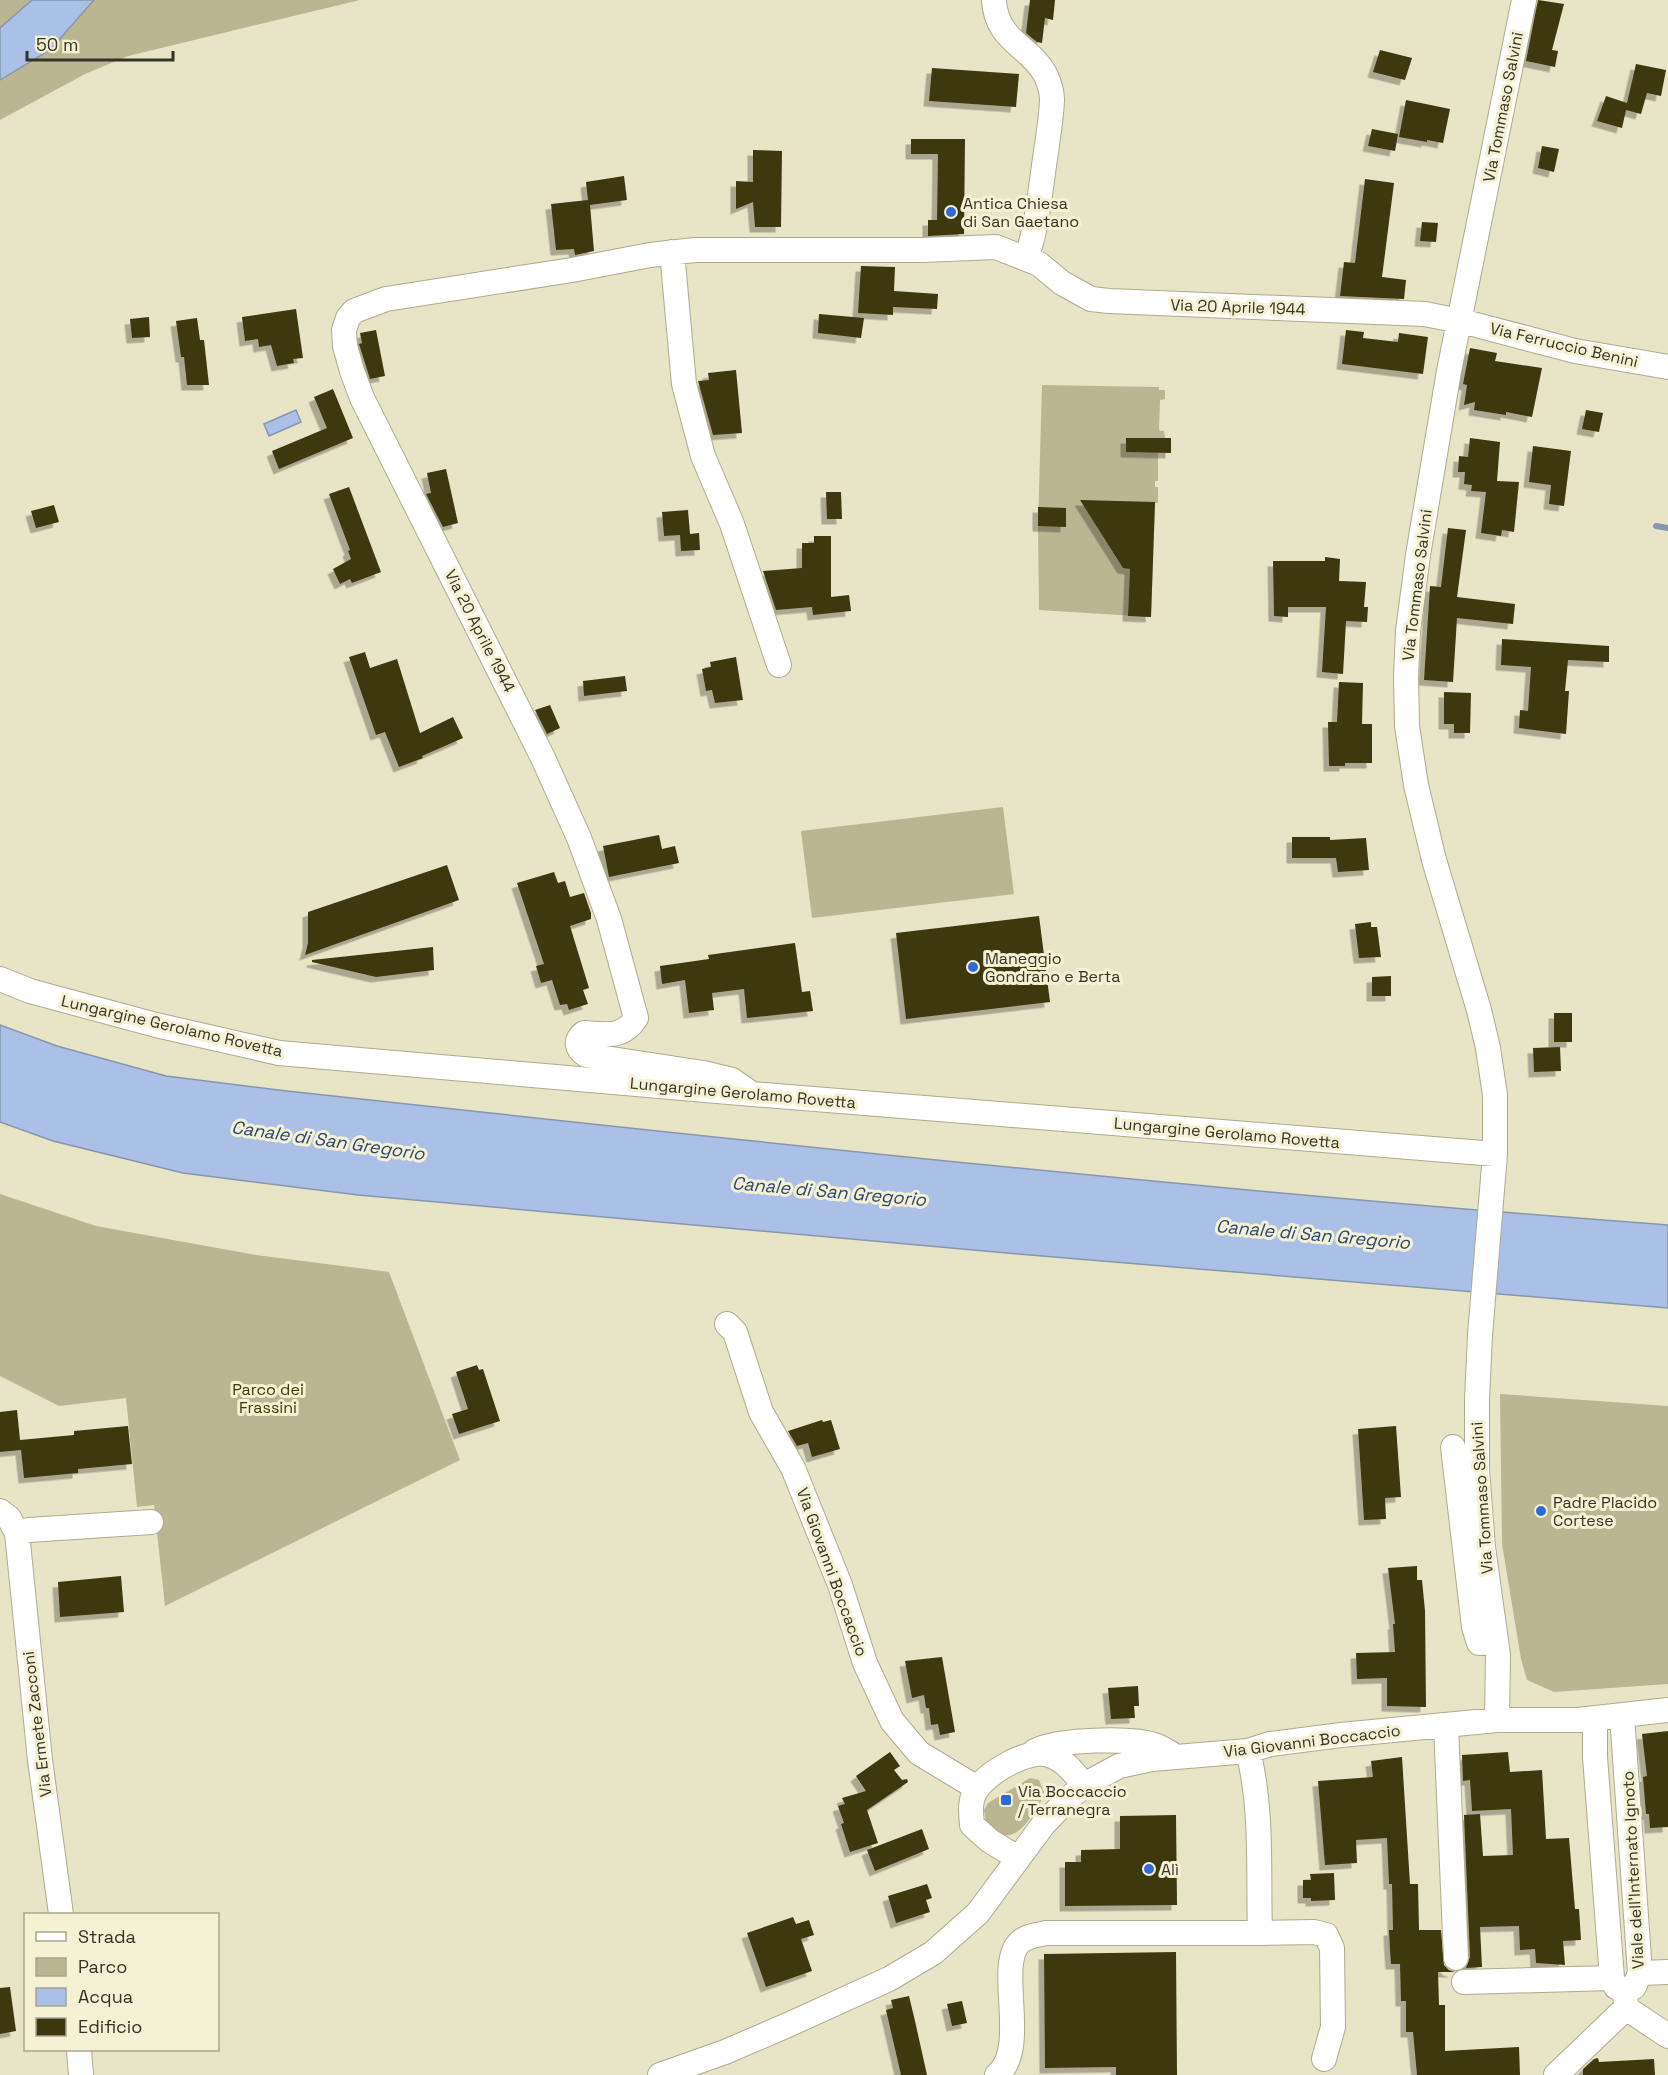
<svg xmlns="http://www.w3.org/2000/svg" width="1668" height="2075" font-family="'Space Grotesk',sans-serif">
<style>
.green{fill:#bab692}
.water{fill:#abc0e6;stroke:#8796ad;stroke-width:1.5}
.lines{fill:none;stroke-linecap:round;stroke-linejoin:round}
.stream{stroke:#8796ad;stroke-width:6}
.building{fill:#3d370e;filter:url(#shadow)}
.minor-casing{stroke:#aeaa8e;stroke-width:26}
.minor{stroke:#fff;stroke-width:24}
.poi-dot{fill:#316ad8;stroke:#f5f1d3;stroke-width:2}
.labels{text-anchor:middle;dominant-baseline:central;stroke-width:6;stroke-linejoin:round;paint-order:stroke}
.street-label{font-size:16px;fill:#343327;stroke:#f5f1d3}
.poi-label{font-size:16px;fill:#343327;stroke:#f5f1d3;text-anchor:start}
.park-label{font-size:16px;fill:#3f3800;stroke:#f5f1d3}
.water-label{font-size:18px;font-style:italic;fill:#2b4576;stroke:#f5f1d3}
</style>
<defs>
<filter id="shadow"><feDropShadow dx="-5.5" dy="5.5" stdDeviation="0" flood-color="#0004"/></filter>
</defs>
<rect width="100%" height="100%" fill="#e8e4c6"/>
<path class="green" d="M0,0H32L0,28Z
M94,0H360L128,56L85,74L0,120V80L50,50Z
M1042,385L1159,387V390H1165V399L1160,400L1159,429L1160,431H1164L1165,438L1158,453V481H1155V487H1158V503H1155V506L1151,617L1039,610L1038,526Z
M1003,807L1014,894L812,918L801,831Z
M0,1194L96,1226L256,1255L389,1272L460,1460L165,1606L154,1505L137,1507L126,1398L59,1406L0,1376Z
M1500,1394L1668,1406V1684L1554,1692L1527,1680L1521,1659L1502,1544Z
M1030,1778L1039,1780L1044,1792L1043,1798C1034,1811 1020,1842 1000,1834C996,1832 991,1828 987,1826L984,1810L988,1803Z"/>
<path class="water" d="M32,0H94L50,50L0,80V28Z
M296,410L301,422L269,436L264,424Z
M0,1025L57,1046L166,1076L287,1091C747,1141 1207,1191 1668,1225V1308L1018,1254L358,1195L183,1173L53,1141L0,1122Z"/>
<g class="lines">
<path class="stream" d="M1656,526L1668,528"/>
</g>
<path class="building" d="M1030,0H1055L1053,20L1045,18L1042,43L1037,42L1026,33Z
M1538,0L1564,4L1552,50L1558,51L1555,67L1526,61Z
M1380,50L1412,58L1405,80L1373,72Z
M1636,64L1666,70L1661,96L1647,93L1641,114L1626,110L1622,128L1597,121L1606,96L1627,103Z
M932,68L1019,74L1016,107L929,101Z
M1406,100L1450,109L1443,143L1427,140V142L1399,137Z
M1372,129L1398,134L1395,151L1368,146Z
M911,139H965L964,234L928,236V220H937L938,154H911Z
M1542,146L1559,149L1554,172L1538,168Z
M753,150L782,151L781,227H755L753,202L736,209V181L753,182Z
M624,176L627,200L590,205L594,251L575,255L574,249L556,250L551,204L588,200L586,182Z
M1365,179L1394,183L1382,277L1406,280L1404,299L1340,296L1344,262L1355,263Z
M1422,222L1438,223L1436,242L1420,241Z
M861,266L895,267L894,291L938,294L937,309L893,307V315L858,313Z
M296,309L303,358L293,359L294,363L277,366L271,345L259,347L258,339L245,341L242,317Z
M819,314L864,318L861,338L818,333Z
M149,317L150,337L132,338L130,319Z
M197,318L200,340H204L209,385H187L184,357H181L176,321Z
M376,330L385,376L370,379L359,344L362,343L360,333Z
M1346,330L1364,332L1363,338L1398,342L1399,333L1428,337L1423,374L1342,364Z
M1470,348L1497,353L1495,361L1542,368L1532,417L1506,412V415L1474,410L1475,402L1464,405L1467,385L1463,384Z
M736,370L742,433L713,435L698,381L709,380L708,373Z
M333,389L353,438L279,469L272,451L327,428L314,397Z
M1586,410L1603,413L1599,432L1582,429Z
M1126,438H1171V453L1126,452Z
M1470,438L1500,442L1497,481L1519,482L1514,532L1502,530L1501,536L1481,533L1486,492L1471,491L1472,485L1464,484L1465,472H1458L1459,456L1468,457Z
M1533,446L1571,451L1564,506L1549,504L1551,485L1529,482Z
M446,469L458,523L443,527L426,494L431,493L427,473Z
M349,487L381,572L352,583L350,579L340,584L333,569L351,559L348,551L350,550L329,494Z
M826,492H841L842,519H827Z
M1080,500L1155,502L1151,617L1128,616L1130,569L1123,568Z
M54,505L59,522L36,528L31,511Z
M1038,507L1066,508V527L1038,526Z
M688,510L690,534L699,533L700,550L681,551L680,535L664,536L662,512Z
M1448,528L1466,530L1457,597L1515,604L1513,624L1457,618L1453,682L1424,680L1430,586L1441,587Z
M814,536H831V597L849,595L851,611L813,615L812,607L776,610L763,571L802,568V543H814Z
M1325,557L1340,559L1339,581L1366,582L1364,607H1368L1367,622L1346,621L1343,674L1322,672L1326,607H1288V617L1274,616L1273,561H1325Z
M1502,639L1609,646V662L1568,660L1565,691H1569L1566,734L1519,728L1520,710L1528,711L1531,667L1501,665Z
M365,652L370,668L397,659L420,733L453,717L463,738L422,756L423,758L399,767L385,732L376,735L349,657Z
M736,657L743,700L715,703L712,690L706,691L702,669L711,667L710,662Z
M625,676L627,691L584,696L583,681Z
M1339,682L1363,683L1362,724H1372V763H1345V766H1329L1328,722H1337Z
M1444,692L1471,693L1470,733H1454V724H1444Z
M550,705L560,728L547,734L535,710Z
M659,835L662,849L675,846L679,863L609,877L603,846Z
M1292,837H1330V840L1366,838L1369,870L1338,872L1336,858H1292Z
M447,865L459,900L305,955L308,943V912Z
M554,872L558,883L565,881L570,897L584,893L591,913V919L570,926L589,988L583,990L588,1004L569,1010L567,1004L560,1005L552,980L541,983L536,966L544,964L517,883Z
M1039,916L1050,1002L906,1019L896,933Z
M1371,922V927H1377L1381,957L1359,958L1355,924Z
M795,943L802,992L810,991L813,1011L747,1018L744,989L712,993L714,1010L689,1013L685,980L662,984L660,966L709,959L708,955Z
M433,947L434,970L376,977L312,962V960Z
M1391,976V996H1372V977Z
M1554,1013H1572V1042H1554Z
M1560,1047L1561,1071L1534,1072L1533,1048Z
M477,1365L479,1370L483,1369L500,1421L459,1434L452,1414L468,1409L456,1372Z
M17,1410L21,1450L0,1452V1412Z
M822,1420L823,1422L831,1420L840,1449L812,1457L808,1443L797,1446L788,1431Z
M128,1426L132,1464L78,1469V1473L24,1478L20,1440L74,1435V1431Z
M1396,1426L1401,1497L1385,1498L1386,1519L1364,1520L1358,1429Z
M1417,1566V1580H1422L1425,1611L1426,1707L1387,1706V1678L1357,1679L1356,1653L1395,1652L1393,1624H1395L1388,1568Z
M121,1576L124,1612L60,1617L58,1582Z
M942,1657L955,1732L940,1735L938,1724L931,1725L929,1708H926L924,1695L912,1698L905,1661Z
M1138,1686L1139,1706H1134L1135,1718L1111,1719L1108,1688Z
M1668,1731V1827L1650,1828L1649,1814H1646L1643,1777L1647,1776L1642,1734Z
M890,1752L900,1766L894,1770L902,1780L907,1779L908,1782L867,1810L878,1843L850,1852L841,1824L844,1823L838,1806L845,1804L842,1798L866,1791L856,1776Z
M1508,1752L1510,1772L1542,1770L1546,1839L1569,1838L1575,1909H1579L1581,1940L1563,1941L1565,1965L1536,1963L1535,1949L1520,1950L1519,1926L1480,1927L1482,1967L1466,1968L1470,1957L1464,1815L1480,1814L1483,1856L1513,1855L1511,1809L1472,1811L1470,1780L1463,1781L1462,1755Z
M1402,1757L1410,1884H1418L1419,1930H1441L1444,1965L1449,1970L1455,1972H1438L1439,2005H1445V2051L1519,2047L1520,2075H1417L1413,2032H1406V2001H1401L1400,1964H1391L1390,1951L1389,1930H1393L1392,1884H1389L1387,1838L1356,1840L1357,1863L1325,1865L1318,1781L1373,1777L1371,1761Z
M1176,1815L1177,1905L1065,1906V1862H1081V1850L1120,1849V1816Z
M922,1829L929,1849L875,1871L867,1850Z
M1334,1873L1335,1900L1311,1901V1898H1303V1880H1311L1310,1874Z
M927,1884L932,1898L926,1900L930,1912L896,1923L888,1896Z
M793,1917L796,1924L809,1920L814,1935L801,1939L812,1971L766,1987L747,1933Z
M1176,1952L1177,2075H1116V2067L1045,2068L1044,1954Z
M10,1987L16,2031L0,2034V1988Z
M909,1996L915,2021L927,2075H901L886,2010L893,2008L891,2000Z
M962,2001L967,2023L952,2026L947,2004Z
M1598,2058L1599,2062L1654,2059L1655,2075H1583V2069L1594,2059Z"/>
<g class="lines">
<defs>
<path id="minor" d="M994,0C996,41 1030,46 1045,74C1049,82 1052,91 1052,100C1051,124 1046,149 1043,173C1039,202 1036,231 1026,259
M672,252L684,384L703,456L732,524L779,665
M0,979L30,991L156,1025L279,1053L752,1094L1495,1154
M752,1094L732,1080L703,1073L586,1055C577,1049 574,1041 584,1033C606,1034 623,1039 636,1018L609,919L579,838L543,758L362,398L352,371L345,346L344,330L348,318L354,311L386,299L572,270L650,255L695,250H923L996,247L1039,264L1062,283L1091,299L1109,301L1425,314L1469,323L1575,351L1668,367
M727,1324L735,1332L761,1412L793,1468L840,1585L865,1663L892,1721L919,1753L977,1788
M1453,1447L1474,1627L1479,1643L1495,1642
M0,1511L9,1518L17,1533L40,1760L61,1914
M17,1533L29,1530L151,1522
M1595,1719V1757L1612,1978L1616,1987L1625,1990L1634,1987L1640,1973L1622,1715
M1497,1720L1498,1655L1483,1547L1477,1470V1399L1480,1335L1495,1154V1095L1488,1048L1479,1010L1434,860L1416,785L1407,726L1406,677L1408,631L1418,555L1449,371L1524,0
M1446,1726L1456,1958
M1035,1751C1057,1739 1133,1737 1157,1746C1162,1748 1166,1751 1170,1753
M1018,1858L990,1841L972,1825C971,1813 969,1799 977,1789C988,1772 1029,1748 1049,1755C1065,1760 1074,1773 1084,1785
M1260,1933L1314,1932L1326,1935L1332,1948L1333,2027L1324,2059
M1640,1973L1668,1972
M1464,1982L1612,1978
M1626,2008L1668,2036
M79,2050L81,2075
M660,2075L725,2052L790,2024L889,1979L933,1953L978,1913L1043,1825L1062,1805L1084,1785L1119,1766L1152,1759L1248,1751L1270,1744L1341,1735L1497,1720H1578L1668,1710
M997,2075C1030,2048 995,1965 1020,1942C1027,1936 1037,1935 1046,1933H1260C1258,1873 1263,1810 1248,1751
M1556,2075L1626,2008L1625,1990"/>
</defs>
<use href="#minor" class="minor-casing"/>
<use href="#minor" class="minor"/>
</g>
<g class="poi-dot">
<circle cx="951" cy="212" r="6"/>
<circle cx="973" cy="967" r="6"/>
<circle cx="1541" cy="1511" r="6"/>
<rect x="1000" y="1794" width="12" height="12" rx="3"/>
<circle cx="1149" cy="1869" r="6"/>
</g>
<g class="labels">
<g class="street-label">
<text transform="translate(1503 107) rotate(-79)">Via Tommaso Salvini</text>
<text transform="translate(1238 307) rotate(2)">Via 20 Aprile 1944</text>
<text transform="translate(1564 345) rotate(13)">Via Ferruccio Benini</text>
<text transform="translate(1417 585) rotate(-83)">Via Tommaso Salvini</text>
<text transform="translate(480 631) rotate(63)">Via 20 Aprile 1944</text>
<text transform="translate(172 1026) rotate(13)">Lungargine Gerolamo Rovetta</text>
<text transform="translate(743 1093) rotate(5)">Lungargine Gerolamo Rovetta</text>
<text transform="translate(1227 1133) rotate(5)">Lungargine Gerolamo Rovetta</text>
<text transform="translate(1482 1498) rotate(-94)">Via Tommaso Salvini</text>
<text transform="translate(832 1572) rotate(70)">Via Giovanni Boccaccio</text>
<text transform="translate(37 1724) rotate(-97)">Via Ermete Zacconi</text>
<text transform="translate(1312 1741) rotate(-7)">Via Giovanni Boccaccio</text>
<text transform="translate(1633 1870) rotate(-93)">Viale dell'Internato Ignoto</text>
</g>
<g class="poi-label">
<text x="963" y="203">Antica Chiesa<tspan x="963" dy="18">di San Gaetano</tspan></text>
<text x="985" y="958">Maneggio<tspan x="985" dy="18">Gondrano e Berta</tspan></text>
<text x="1553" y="1502">Padre Placido<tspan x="1553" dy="18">Cortese</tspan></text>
<text x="1018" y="1791">Via Boccaccio<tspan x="1018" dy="18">/ Terranegra</tspan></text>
<text x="1161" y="1869">Alì</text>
</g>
<g class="park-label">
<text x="268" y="1389">Parco dei<tspan x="268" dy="18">Frassini</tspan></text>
</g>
<g class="water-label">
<text transform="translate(328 1140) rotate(8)">Canale di San Gregorio</text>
<text transform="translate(829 1191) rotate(5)">Canale di San Gregorio</text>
<text transform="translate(1313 1234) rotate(5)">Canale di San Gregorio</text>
</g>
</g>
<rect x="24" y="1913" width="195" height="138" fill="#f5f1d3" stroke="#a8a58e" stroke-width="1.5"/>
<rect x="36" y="1932" width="30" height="9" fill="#ffffff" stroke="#a8a58e" stroke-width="1.5"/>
<text x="78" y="1943" font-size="18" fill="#343327">Strada</text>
<rect x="36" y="1958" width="30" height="18" fill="#bab692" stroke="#a8a58e" stroke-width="1.5"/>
<text x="78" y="1973" font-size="18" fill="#343327">Parco</text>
<rect x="36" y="1988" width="30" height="18" fill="#abc0e6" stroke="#a8a58e" stroke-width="1.5"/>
<text x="78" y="2003" font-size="18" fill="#343327">Acqua</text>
<rect x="36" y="2018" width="30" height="18" fill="#3d370e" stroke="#a8a58e" stroke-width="1.5"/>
<text x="78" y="2033" font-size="18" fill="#343327">Edificio</text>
<path d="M27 51v9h146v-9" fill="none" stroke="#343327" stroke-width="3"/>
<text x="36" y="51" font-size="18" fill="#343327" stroke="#f5f1d3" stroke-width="4.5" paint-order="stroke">50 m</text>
</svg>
